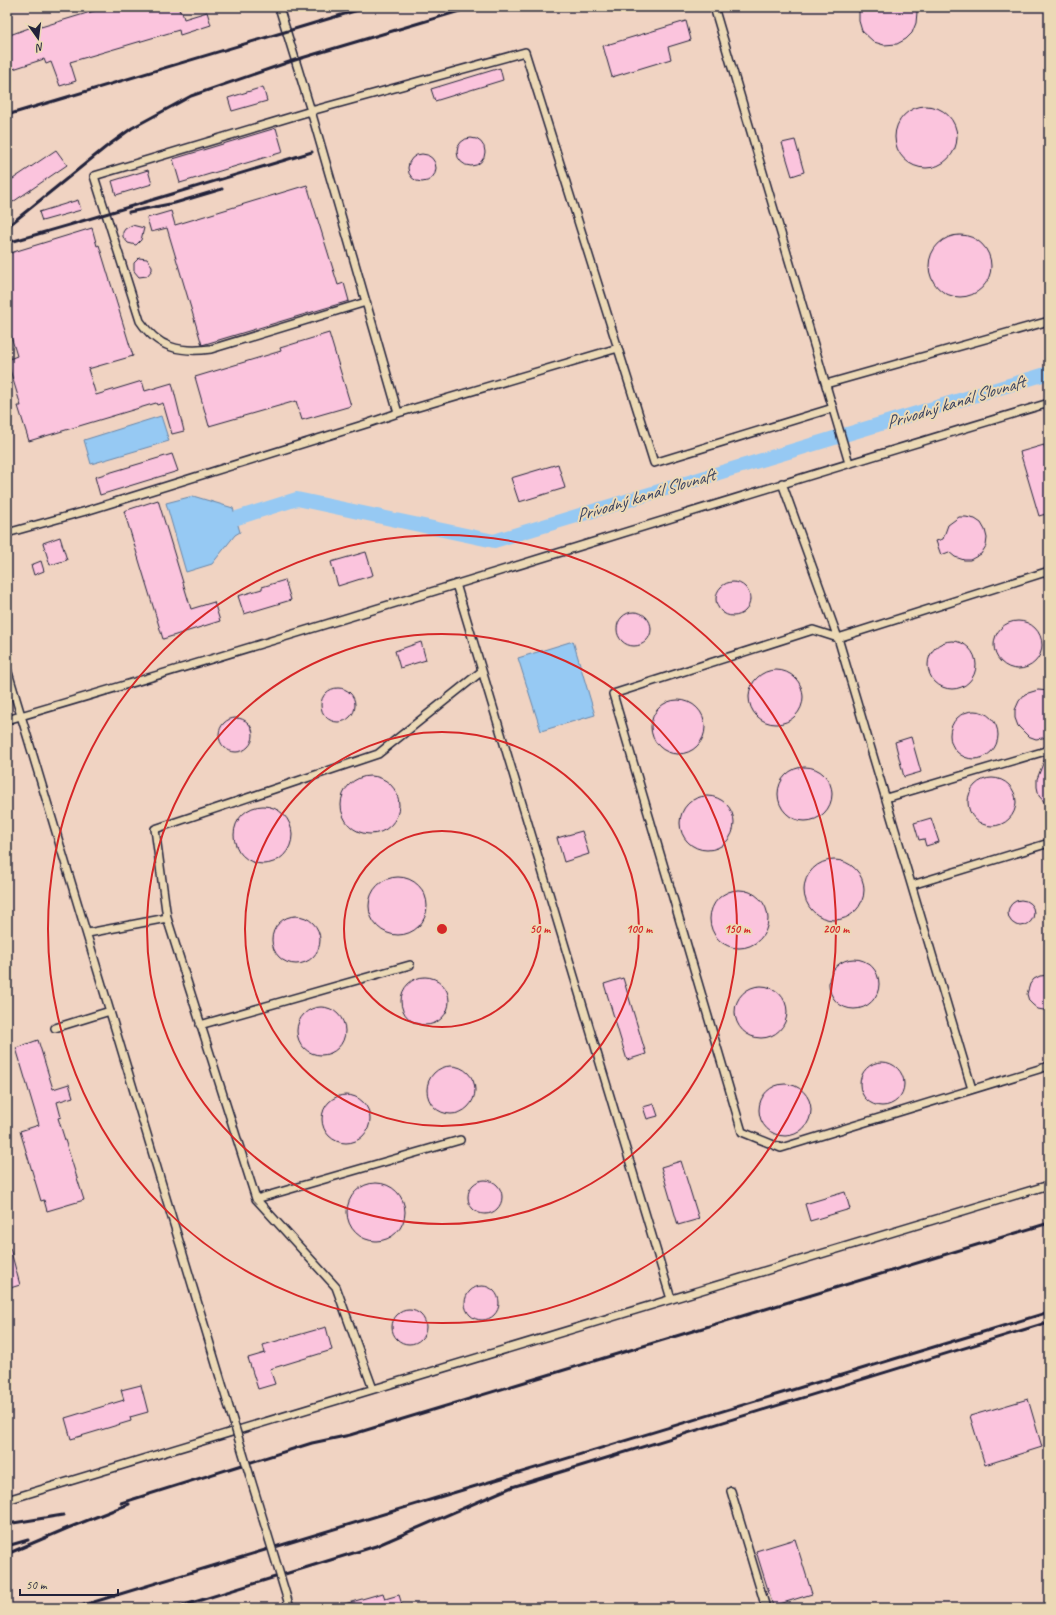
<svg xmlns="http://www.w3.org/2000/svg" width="1056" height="1615" font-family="Caveat,sans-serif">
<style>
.built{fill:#f0d3c2}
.water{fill:#96c9f3;stroke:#6886a9}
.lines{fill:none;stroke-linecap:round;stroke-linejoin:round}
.canal{stroke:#96c9f3;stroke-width:14}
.building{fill:#fbc4dd;stroke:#22223b}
.lane-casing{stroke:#22223b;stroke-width:10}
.lane{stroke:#ecd9b6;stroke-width:7}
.rail{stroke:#22223b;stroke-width:3}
.lane-bridge-casing{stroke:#22223b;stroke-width:10;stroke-linecap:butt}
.lane-bridge{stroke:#ecd9b6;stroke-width:7}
.ring{fill:none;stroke:#d62828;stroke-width:2}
.labels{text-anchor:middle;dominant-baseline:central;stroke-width:4;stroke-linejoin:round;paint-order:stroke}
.water-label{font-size:18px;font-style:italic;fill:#394360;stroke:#ecd9b6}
.centre{fill:#d62828;stroke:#ecd9b6;stroke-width:2}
.ring-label{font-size:12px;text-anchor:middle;font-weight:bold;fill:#d62828;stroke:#ecd9b6;stroke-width:4;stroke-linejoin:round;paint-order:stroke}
</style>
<rect width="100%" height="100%" fill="#ecd9b6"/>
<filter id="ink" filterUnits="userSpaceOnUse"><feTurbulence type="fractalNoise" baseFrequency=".025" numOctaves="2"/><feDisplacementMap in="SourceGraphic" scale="8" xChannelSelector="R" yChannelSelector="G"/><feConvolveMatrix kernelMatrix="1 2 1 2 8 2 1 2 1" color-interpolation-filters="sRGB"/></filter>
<g filter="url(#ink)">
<path class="built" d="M7,7H1049V1608H7Z"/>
<path class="water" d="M161,416L169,441L91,464L84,440Z
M193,496L233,508L240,532L235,535L212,564L186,572L166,503Z
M573,641L595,715L541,731L518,658Z"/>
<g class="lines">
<path class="canal" d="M237,518L297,499L494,541L1049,373"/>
</g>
<path class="building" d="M107,7H178L180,12H182L184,19L207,12L211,25L180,35L179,30L70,62L76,81L60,86L51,62L46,64L44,59L7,71V36L40,24L41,27Z
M861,7H915L917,12L916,23L912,33L906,39L897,44L884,45L874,42L862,31L859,21V11Z
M686,21L691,40L668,47L671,59L612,77L603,46Z
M500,68L503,80L435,101L431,89Z
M263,87L267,101L232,111L228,98Z
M895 137a31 31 0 1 1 62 0a31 31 0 1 1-62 0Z
M276,128L283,152L180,183L173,159Z
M457 152a14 14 0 1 1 28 0a14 14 0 1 1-28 0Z
M795,140L804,172L792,176L782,143Z
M56,150L67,165L7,206V183Z
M408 168a14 14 0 1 1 28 0a14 14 0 1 1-28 0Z
M148,170L152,184L116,195L112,181Z
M307,185L338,285L344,283L349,301L202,345L167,228L151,232L147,218L171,211L175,225Z
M78,200L81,210L42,221L39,212Z
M132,225L144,228L141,240L136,245L128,243L123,237V232L125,229Z
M92,228L97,246L99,245L133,356L88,369L96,395L142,381L145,391L172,383L184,431L172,434L163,403L157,405L156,403L29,441L18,406H21L7,360L17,356L7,323V254Z
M929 266a31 31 0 1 1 62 0a31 31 0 1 1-62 0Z
M139,258L147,259L152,266V270L147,276L139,277L134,271V263Z
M329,333L351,406L302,420L296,401L209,426L195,377L281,351L280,348Z
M1044,445L1049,461V513L1039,516L1020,452Z
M172,454L178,471L100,495L95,477Z
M558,464L565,488L519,502L511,478Z
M158,500L191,609L214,602L220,621L163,639L124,511Z
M959,517H966L975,519L981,523L985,530L987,538L986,546L981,554L970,560H964L955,557L949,552L941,555L936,541L943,539L948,525Z
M60,537L67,560L50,565L43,543Z
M366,552L373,575L338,586L331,562Z
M41,561L44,571L34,575L31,565Z
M285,580L291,600L244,614L238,596L262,589V587Z
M716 599a17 17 0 1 1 34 0a17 17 0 1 1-34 0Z
M617 629a17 17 0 1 1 34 0a17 17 0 1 1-34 0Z
M994 645a24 24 0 1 1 48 0a24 24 0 1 1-48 0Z
M928 665a24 24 0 1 1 48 0a24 24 0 1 1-48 0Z
M421,642L426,660L400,668L395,651Z
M749 697a27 27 0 1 1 54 0a27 27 0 1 1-54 0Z
M321 705a17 17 0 1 1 34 0a17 17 0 1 1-34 0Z
M1038,690L1049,691V737L1036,739L1028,736L1018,726L1015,718V710L1019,701L1025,694Z
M651 727a27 27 0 1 1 54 0a27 27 0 1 1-54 0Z
M950 735a24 24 0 1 1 48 0a24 24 0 1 1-48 0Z
M219 735a17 17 0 1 1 34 0a17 17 0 1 1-34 0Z
M911,737L921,772L904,777L895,742Z
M1049,755V807L1039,796L1037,787V779L1046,756Z
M778 794a27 27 0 1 1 54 0a27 27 0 1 1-54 0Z
M341 805a29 29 0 1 1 58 0a29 29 0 1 1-58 0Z
M968 802a24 24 0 1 1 48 0a24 24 0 1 1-48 0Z
M680 823a27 27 0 1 1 54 0a27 27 0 1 1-54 0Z
M234 835a29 29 0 1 1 58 0a29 29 0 1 1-58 0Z
M931,818L939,842L926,846L924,839L919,840L914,823Z
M582,831L589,854L564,862L557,838Z
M804 890a30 30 0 1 1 60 0a30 30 0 1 1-60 0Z
M369 906a29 29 0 1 1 58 0a29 29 0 1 1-58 0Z
M710 919a29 29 0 1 1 58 0a29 29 0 1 1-58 0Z
M1008 913a13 13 0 1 1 26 0a13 13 0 1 1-26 0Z
M272 940a24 24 0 1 1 48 0a24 24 0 1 1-48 0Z
M829 984a25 25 0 1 1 50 0a25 25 0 1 1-50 0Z
M1049,975V1011L1038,1009L1033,1005L1029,1001L1027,994L1030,984L1034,979L1040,976Z
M401 1001a24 24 0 1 1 48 0a24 24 0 1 1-48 0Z
M623,978L646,1054L627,1060L604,984Z
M735 1012a26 26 0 1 1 52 0a26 26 0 1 1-52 0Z
M297 1031a24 24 0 1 1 48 0a24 24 0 1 1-48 0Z
M38,1040L53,1089L69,1084L73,1097L57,1102L61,1117L58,1118L84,1200L47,1211L44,1200L41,1201L20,1131L39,1125L16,1048Z
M860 1084a22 22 0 1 1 44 0a22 22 0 1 1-44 0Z
M427 1090a24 24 0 1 1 48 0a24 24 0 1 1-48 0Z
M759 1110a26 26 0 1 1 52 0a26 26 0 1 1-52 0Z
M322 1119a24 24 0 1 1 48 0a24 24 0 1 1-48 0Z
M654,1104L658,1116L647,1119L643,1107Z
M681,1161L699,1219L678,1225L661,1167Z
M468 1197a17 17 0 1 1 34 0a17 17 0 1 1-34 0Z
M347 1212a29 29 0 1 1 58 0a29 29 0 1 1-58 0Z
M845,1192L850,1209L810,1221L805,1204Z
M10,1248L20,1285L7,1289V1249Z
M465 1303a17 17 0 1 1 34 0a17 17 0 1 1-34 0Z
M392 1327a17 17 0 1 1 34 0a17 17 0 1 1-34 0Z
M326,1327L332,1350L270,1369L275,1384L258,1389L248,1358L265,1353L263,1345Z
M141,1385L148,1412L130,1417L131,1421L71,1439L65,1418L124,1400L121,1390Z
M1028,1399L1042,1447L985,1465L970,1416Z
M795,1539L812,1594L773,1606L756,1551Z
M383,1593L385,1599L399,1595L403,1608H341V1605Z"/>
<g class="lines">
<defs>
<path id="lane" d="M714,7L849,463
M366,302L211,349C180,353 158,348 140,321L94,176L311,111L525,52L654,463L833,408
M826,384L1049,321
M398,413L618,348
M782,483L838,638L972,1089
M7,533L86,511L369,423L398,413L311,111L279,7
M1049,571L838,638L813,630L613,694L742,1132L781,1148L1049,1066
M456,584L671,1299
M7,669L228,1404
M7,720C355,618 701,507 1049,403
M886,798L1049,750
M912,885L1049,843
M167,918L155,829L378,754L482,671
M88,933L167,918L256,1199L336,1287L373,1389
M200,1025L410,965
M55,1028L110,1011
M256,1199L460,1140
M731,1491L766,1608
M7,1500L1049,1185"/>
</defs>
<use href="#lane" class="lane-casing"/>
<use href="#lane" class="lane"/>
<path class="rail" d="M7,115L368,7
M129,212L175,203L222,189
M72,224L312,152
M7,227L106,147L132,128L191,96L295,60L473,7
M7,243L76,223
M121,1503L312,1443L350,1435L1049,1223
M7,1524L63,1515
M7,1546L28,1540
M7,1554L68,1528L129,1504
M74,1608L1049,1312
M175,1608L376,1546L512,1487L1049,1322"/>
<defs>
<path id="lane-bridge" d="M228,1404L290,1608"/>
</defs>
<use href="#lane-bridge" class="lane-bridge-casing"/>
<use href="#lane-bridge" class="lane-bridge"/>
</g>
</g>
<g class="ring">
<circle cx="442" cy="929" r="98"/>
<circle cx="442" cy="929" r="197"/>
<circle cx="442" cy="929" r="295"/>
<circle cx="442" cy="929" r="394"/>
</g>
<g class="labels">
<g class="water-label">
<text transform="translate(955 402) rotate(-17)">Prívodný kanál Slovnaft</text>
<text transform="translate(645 495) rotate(-17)">Prívodný kanál Slovnaft</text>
</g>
</g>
<circle cx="442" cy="929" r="6" class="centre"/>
<g class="ring-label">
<text x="540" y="933">50 m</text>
<text x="639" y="933">100 m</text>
<text x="737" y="933">150 m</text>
<text x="836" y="933">200 m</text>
</g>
<rect width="1056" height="1615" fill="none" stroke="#ecd9b6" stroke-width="24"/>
<rect x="12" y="12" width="1032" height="1591" fill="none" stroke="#22223b" stroke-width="1.5" filter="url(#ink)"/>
<g transform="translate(38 38) rotate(166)" stroke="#ecd9b6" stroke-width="3" paint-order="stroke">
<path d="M0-3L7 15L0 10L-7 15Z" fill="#22223b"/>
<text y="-6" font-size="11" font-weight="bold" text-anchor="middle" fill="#22223b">N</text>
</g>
<path d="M20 1589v6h98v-6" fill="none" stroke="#22223b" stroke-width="2"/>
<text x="26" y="1589" font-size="12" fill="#22223b" stroke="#ecd9b6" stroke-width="3" paint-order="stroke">50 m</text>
</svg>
